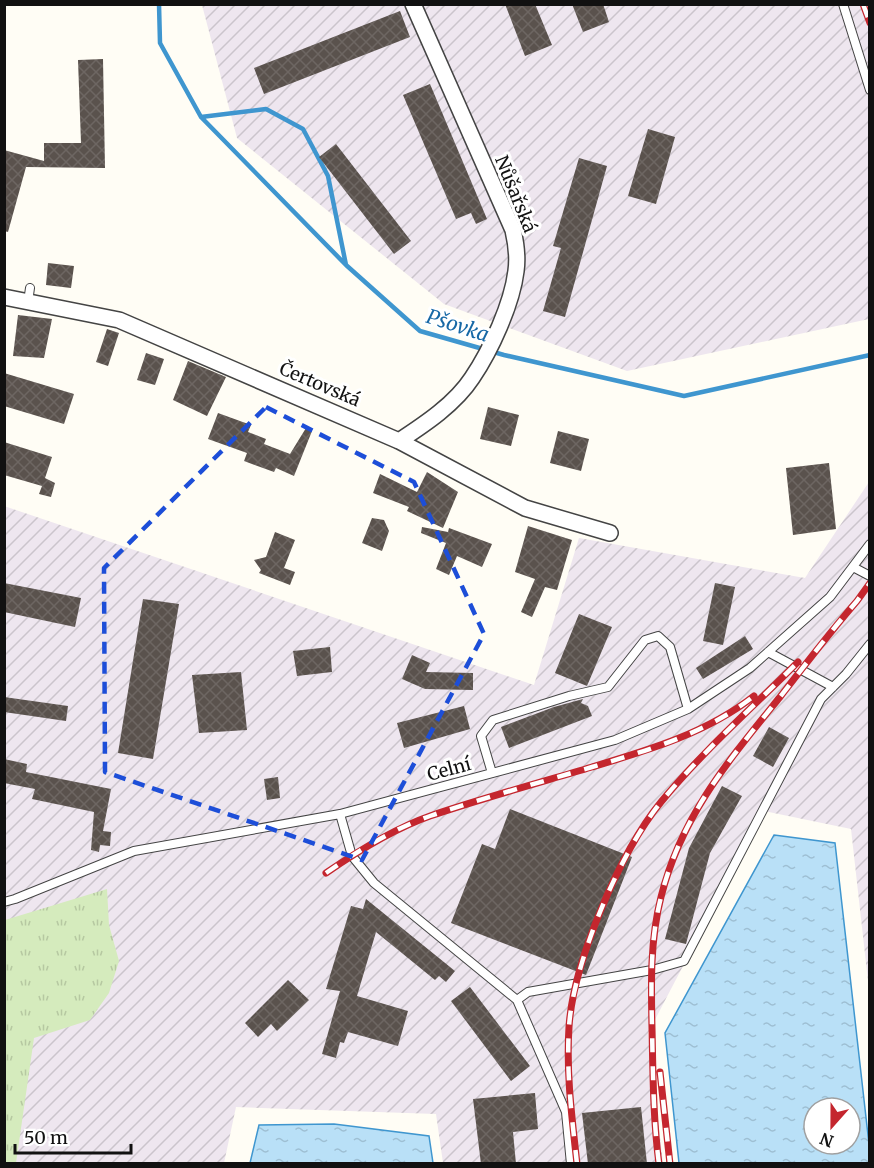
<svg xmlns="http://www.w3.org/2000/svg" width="874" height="1168" font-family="Merriweather,serif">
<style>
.industrial{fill:url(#industrial-furrows)}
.grass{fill:url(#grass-tufts)}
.water{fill:url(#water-ripples);stroke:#3f96cf;stroke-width:1.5;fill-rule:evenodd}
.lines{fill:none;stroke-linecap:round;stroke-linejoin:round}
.stream{stroke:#3f96cf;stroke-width:4.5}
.building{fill:url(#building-cross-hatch)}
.service-casing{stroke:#444;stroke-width:10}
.minor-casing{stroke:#444;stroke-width:18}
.service{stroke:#fff;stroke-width:8}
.minor{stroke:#fff;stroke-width:15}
.rail-casing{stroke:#c4262e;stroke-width:7}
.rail{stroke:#fff;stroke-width:4.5;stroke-dasharray:14;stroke-linecap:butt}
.marked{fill:none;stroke:#1d4ed8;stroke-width:4.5;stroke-dasharray:12 8;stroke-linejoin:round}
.labels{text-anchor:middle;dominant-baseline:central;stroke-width:6;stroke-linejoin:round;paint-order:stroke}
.street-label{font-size:18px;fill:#111;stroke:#fff}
.water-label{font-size:20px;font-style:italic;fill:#1768a6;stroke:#fff}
</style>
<defs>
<pattern id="industrial-furrows" width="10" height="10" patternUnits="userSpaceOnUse" patternTransform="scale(1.5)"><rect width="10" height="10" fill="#eee6ef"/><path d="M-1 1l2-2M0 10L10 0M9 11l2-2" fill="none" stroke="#cbc4cc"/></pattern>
<pattern id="grass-tufts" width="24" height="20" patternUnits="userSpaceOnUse" patternTransform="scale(1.5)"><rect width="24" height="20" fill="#d5ebbd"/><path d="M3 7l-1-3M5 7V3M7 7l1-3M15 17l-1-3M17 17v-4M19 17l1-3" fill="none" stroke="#b6c8a1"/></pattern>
<pattern id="water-ripples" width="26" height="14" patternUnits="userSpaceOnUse" patternTransform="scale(1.5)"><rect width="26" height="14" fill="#b9e0f7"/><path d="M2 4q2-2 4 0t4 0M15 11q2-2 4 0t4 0" fill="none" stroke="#9ebfd3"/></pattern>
<pattern id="building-cross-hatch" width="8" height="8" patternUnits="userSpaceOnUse" patternTransform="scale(1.5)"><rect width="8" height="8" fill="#5a524d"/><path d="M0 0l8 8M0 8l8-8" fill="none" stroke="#6d6662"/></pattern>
</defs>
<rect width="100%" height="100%" fill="#fffdf5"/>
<path class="industrial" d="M202,5H869V319L627,371L444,304L237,138Z
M869,482V990L851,829L764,811L648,1033L663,1163H443L436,1114L236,1107L224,1163H5L4,506L534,685L579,538L805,578Z"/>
<path class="grass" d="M107,889L109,925L119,961L109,993L90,1020L34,1038L16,1163H5V920Z"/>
<path class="water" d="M774,835L835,843L869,1144V1163H679L665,1033ZM814,1108H850V1144H814Z
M334,1124L429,1136L433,1163H250L259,1125Z"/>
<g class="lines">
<path class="stream" d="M159,4L160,43L201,117L346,265L420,331L504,355L684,396L870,355
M201,117L266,109L303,129L328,176L346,265"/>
</g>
<path class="building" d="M505,4H535L552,45L525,56Z
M572,4H603L609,22L583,32Z
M400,11L410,37L264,94L254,68Z
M103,59L105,168L26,167L8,232L4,231V150L44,161V143H81L78,60Z
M430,84L487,219L476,224L471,213L456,219L403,95Z
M648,129L675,137L656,204L628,196Z
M336,144L411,241L394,254L319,157Z
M579,158L607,166L565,317L543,311L561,248L553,246Z
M48,263L74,266L71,288L46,285Z
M18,315L52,319L44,358L13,356Z
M107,329L119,333L108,366L96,362Z
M146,353L164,359L155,385L137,380Z
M188,361L226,377L207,416L173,400Z
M4,373L74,394L64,424L4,406Z
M488,407L519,415L511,446L480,439Z
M218,413L251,425L248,432L266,439L264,444L290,454L306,428L312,431L294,476L276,468L274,472L244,461L247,453L208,439Z
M558,431L589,439L581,471L550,463Z
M4,442L52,457L45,478L55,483L51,497L39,494L42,486L4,475Z
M829,463L836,529L793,535L786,468Z
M427,472L458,492L443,528L407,511L409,507L373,493L380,474L417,492Z
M372,518L384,520L389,531L382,551L362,543Z
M528,526L572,540L557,590L545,587L532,617L521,612L535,579L515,572Z
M422,527L448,532L449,528L492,544L482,567L457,556L449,575L436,569L446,543L421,533Z
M275,532L295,540L284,568L295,572L290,585L259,573L261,570L254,560L266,557Z
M4,583L81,598L75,627L4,612Z
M715,583L735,587L723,645L703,641Z
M143,599L179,604L153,759L118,753Z
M579,614L612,627L587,686L555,673Z
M745,636L753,649L703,679L696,668Z
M330,647L332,672L297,676L293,651Z
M412,655L430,663L426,672L473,673V690L425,689L402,679Z
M241,672L247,730L199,733L192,675Z
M4,697L68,706L66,721L4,712Z
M583,699L581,703L588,706L592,716L509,748L501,727L554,707Z
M464,706L470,729L404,748L397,723Z
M769,727L789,738L773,767L753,756Z
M4,759L27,764L26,772L111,789L103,831L111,832L110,846L100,845L99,852L91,850L94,812L32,799L35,789L4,783Z
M278,777L280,798L267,800L264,779Z
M722,786L742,796L710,853L686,944L665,939L689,848Z
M510,809L632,857L586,975L451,923L482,844L495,849Z
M366,899L455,971L446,982L439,976L435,980L376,932L357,996L408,1011L398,1046L348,1032L344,1043L340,1042L336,1058L322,1054L340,991L326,989L351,906L363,909Z
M288,980L309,1000L277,1031L271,1024L258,1037L245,1023Z
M470,987L530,1066L511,1081L451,1001Z
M535,1093L538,1129L513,1132L516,1164H481L473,1099Z
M641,1107L647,1164H588L582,1113Z"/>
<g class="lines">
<defs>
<path id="service" d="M843,4L870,90
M28,302L30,288
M853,567L870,576
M768,652L833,687
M492,773L481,736L493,720L569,696L608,687L645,640L658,636L670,647L688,709
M340,814L352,856L374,883L517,1000L566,1112L571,1164
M4,902L15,899L134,851L340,814L615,740L688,709L750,668L830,597L870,544
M517,1000L528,992L652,970L684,961L821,699L846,674L870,644"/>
<path id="minor" d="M4,297L119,320L399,441L525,508L610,533
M399,441C425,424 455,404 472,378C491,350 512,304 516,271C518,257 516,243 513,230L413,4"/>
</defs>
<use href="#service" class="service-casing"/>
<use href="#minor" class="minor-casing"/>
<use href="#service" class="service"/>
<use href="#minor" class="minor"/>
<defs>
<path id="rail" d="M863,4L870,23
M326,873C358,851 393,829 430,816C483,798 538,783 592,767C649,750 707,733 754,696
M660,1072L670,1164
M577,1164C572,1118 566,1073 569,1027C573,963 620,852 661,802C702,752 752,708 798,662
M659,1164C653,1118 653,1073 652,1028C651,984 650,940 661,897C681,816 729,760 780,697C805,665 830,632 857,601L870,583"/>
</defs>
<use href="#rail" class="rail-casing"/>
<use href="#rail" class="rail"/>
</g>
<path class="marked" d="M266,407L414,482L484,634L362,860L105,772L104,568Z"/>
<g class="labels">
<g class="street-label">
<text transform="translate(516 194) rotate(68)">Nůšařská</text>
<text transform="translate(320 384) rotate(23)">Čertovská</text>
<text transform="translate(449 769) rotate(-15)">Celní</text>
</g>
<g class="water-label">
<text transform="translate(458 325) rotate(18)">Pšovka</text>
</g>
</g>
<rect width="874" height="1168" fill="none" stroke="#111111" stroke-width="12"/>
<g transform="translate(832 1126) rotate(201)"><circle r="28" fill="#ffffff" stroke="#a0a0a0" stroke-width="1.5"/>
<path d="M0-4.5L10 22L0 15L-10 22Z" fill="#c4262e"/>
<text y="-9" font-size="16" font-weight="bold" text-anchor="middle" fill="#111111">N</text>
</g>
<path d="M15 1144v9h116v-9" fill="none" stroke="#111111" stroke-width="3"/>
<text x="24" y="1144" font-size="18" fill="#111111" stroke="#ffffff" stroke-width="4.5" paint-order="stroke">50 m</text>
</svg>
